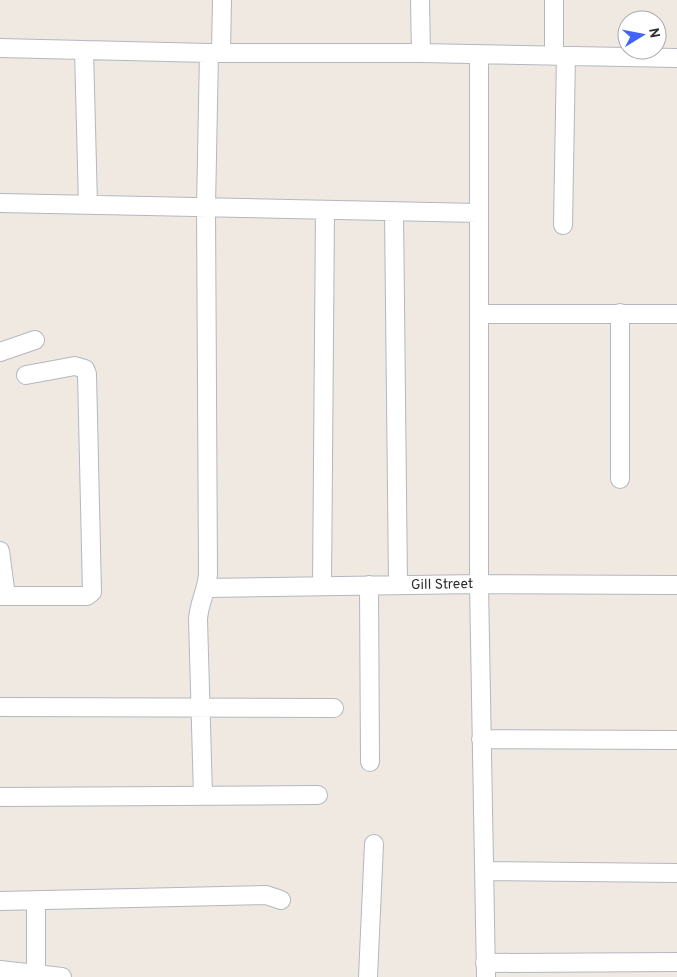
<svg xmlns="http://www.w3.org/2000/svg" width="677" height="977" font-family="Overpass,sans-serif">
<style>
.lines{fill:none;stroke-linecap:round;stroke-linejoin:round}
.minor-casing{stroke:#b4b7c1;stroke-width:20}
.minor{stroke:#fff;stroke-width:18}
.labels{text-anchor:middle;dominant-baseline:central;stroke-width:4;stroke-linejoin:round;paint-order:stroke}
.street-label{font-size:14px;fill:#2e2e2e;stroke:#fff}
</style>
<rect width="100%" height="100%" fill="#efe9e1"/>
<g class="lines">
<defs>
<path id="minor" d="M420,0L421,53
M0,48L209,53H421L677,58
M84,50L88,205
M221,53L222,0
M479,54V584L486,977
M554,56V0
M0,203L479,213
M394,211L398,585
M563,225L566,56
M479,314H677
M0,352L35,340
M620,479V313
M0,551L6,596
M369,585L370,762
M322,586L325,210
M206,588L479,584L677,585
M0,596H87L92,592L87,374L85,369L75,366L26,375
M0,707L334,708
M481,739L677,740
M203,796L198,619C199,603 207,590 208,574L206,207L209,53
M0,797L318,795
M484,871L677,873
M0,901L266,895L281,900
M485,963L677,962
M0,970L62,977
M36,974V900
M368,977L374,844"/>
</defs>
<use href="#minor" class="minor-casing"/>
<use href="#minor" class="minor"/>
</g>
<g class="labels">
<g class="street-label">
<text transform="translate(442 585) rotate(-1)">Gill Street</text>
</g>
</g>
<g transform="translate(642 35) rotate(80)"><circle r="24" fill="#ffffff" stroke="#ababab"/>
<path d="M0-4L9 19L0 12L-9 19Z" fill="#4264fb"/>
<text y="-8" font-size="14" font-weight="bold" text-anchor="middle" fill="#2e2e2e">N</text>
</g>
</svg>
